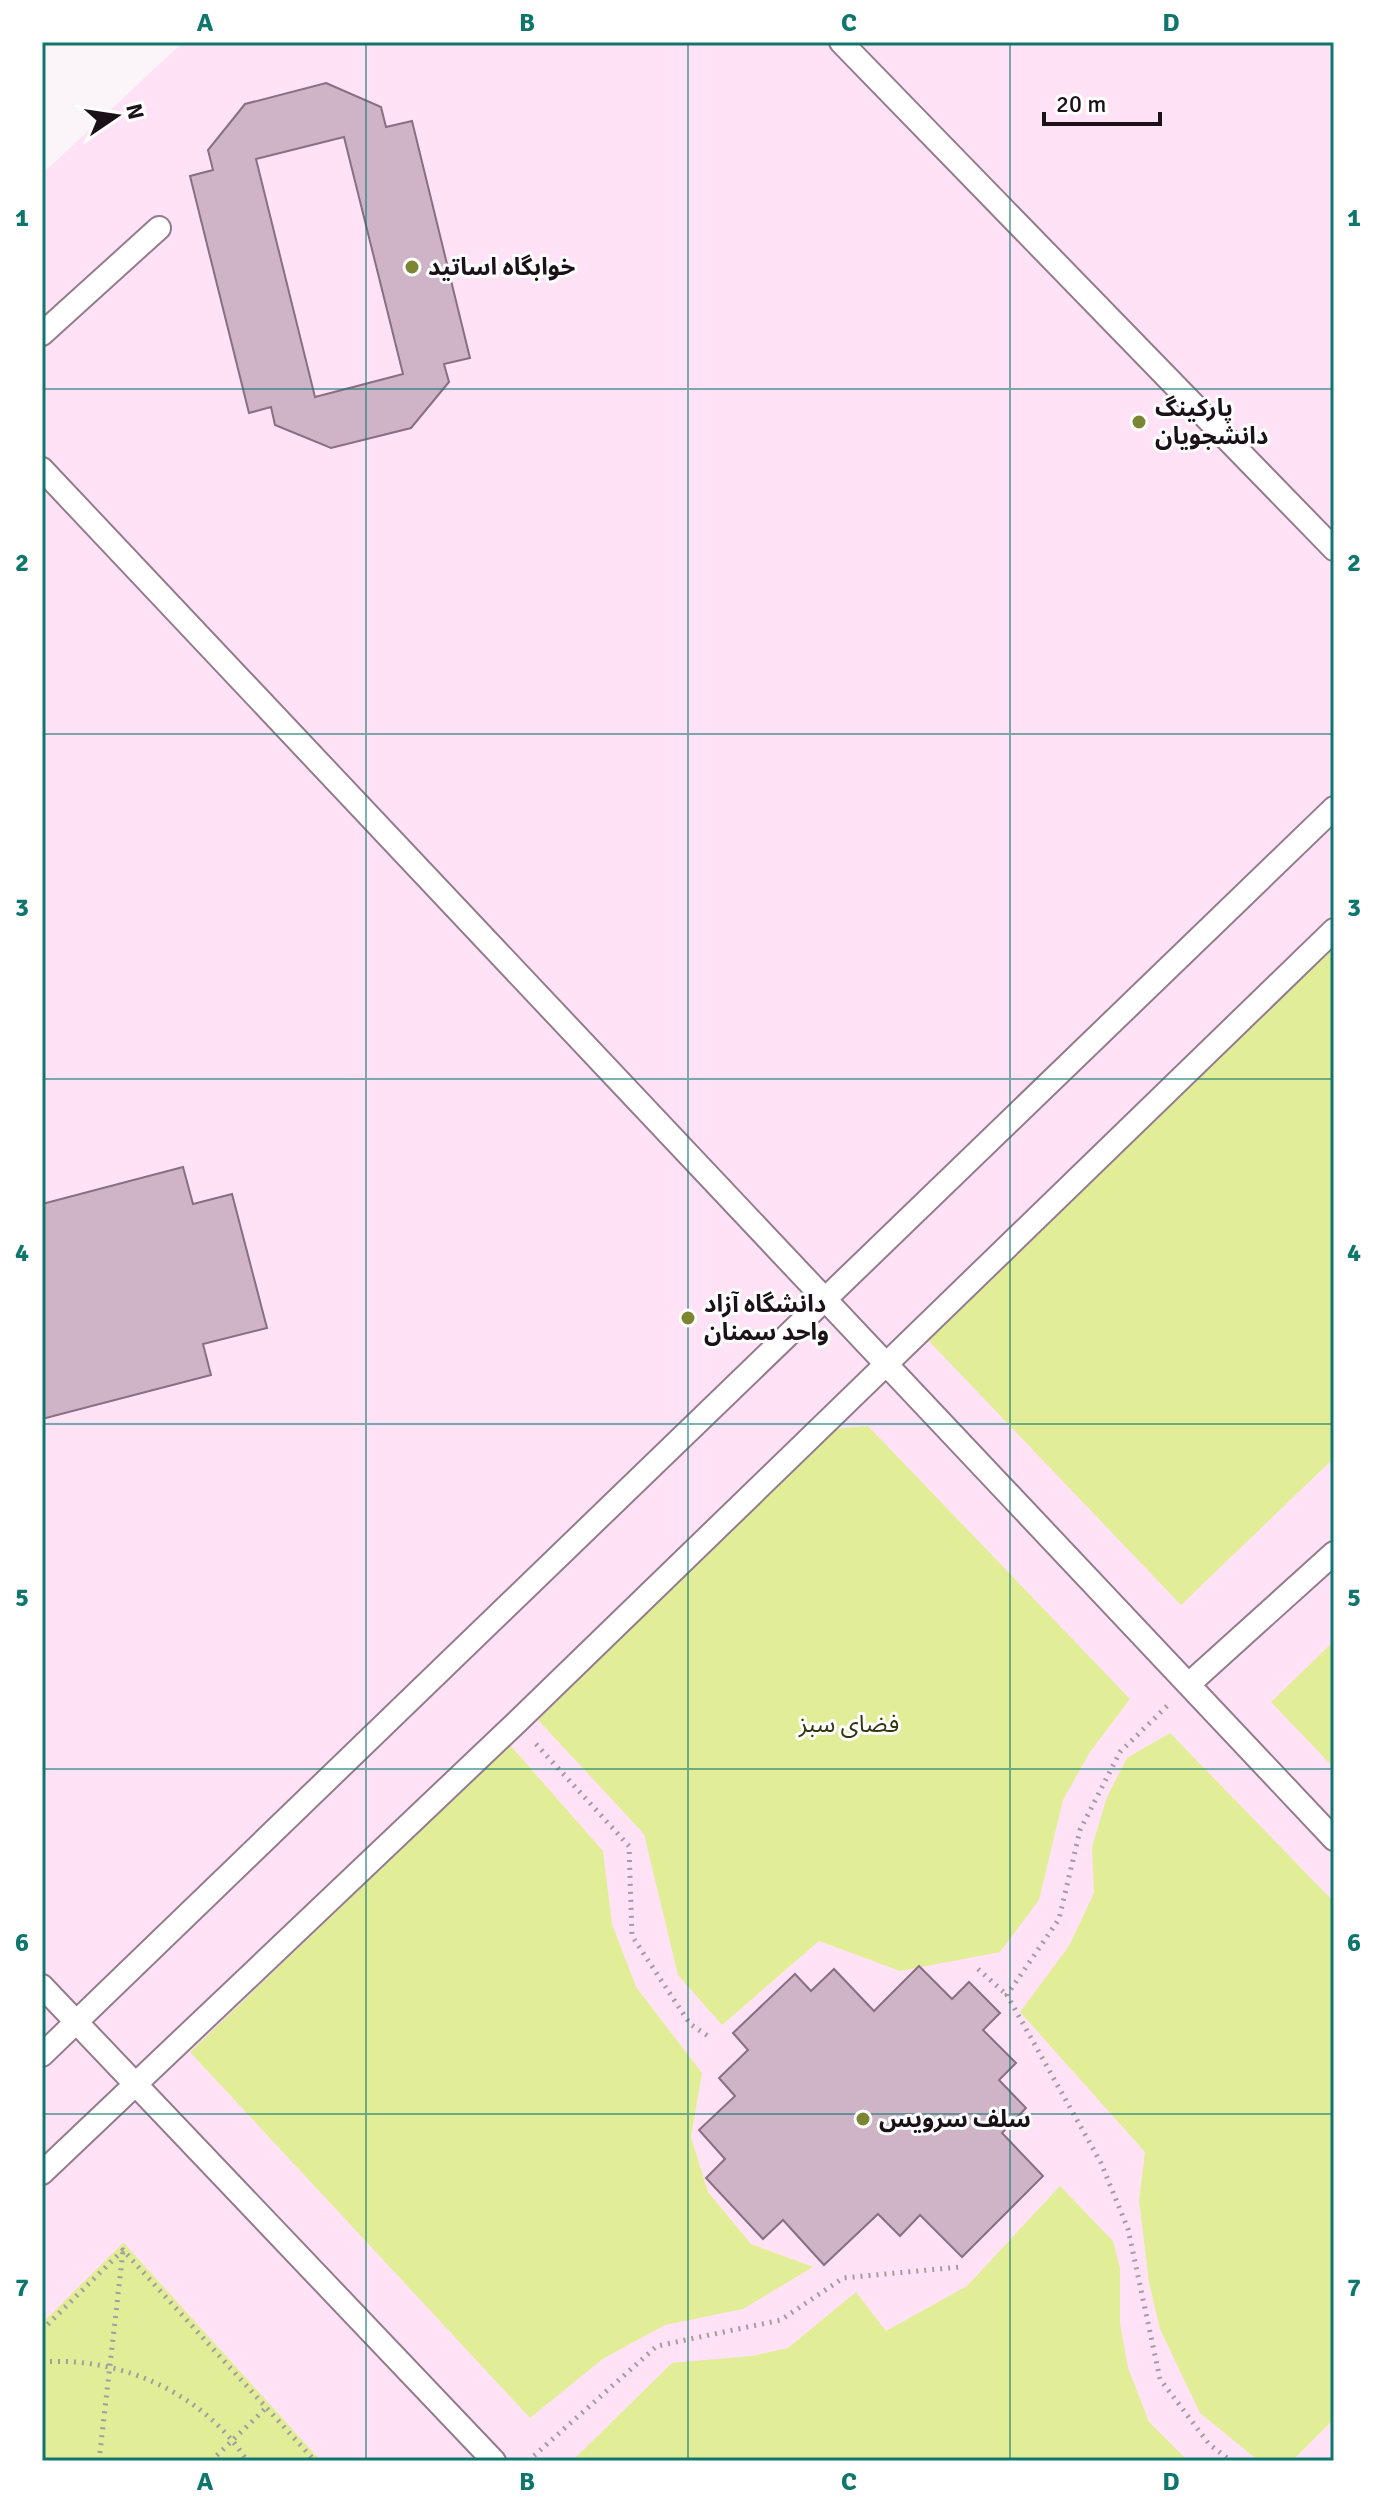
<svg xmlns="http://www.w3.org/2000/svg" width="1376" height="2503" font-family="Signika,'Noto Sans Arabic',sans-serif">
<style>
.built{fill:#ffe2f6}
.green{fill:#e1ee97}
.building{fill:#cfb3c6;stroke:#896f82;stroke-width:2;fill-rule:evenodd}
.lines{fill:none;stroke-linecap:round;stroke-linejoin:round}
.service-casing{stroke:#957b8e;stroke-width:26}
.path{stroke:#a39ca1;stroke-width:5;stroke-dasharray:2 6;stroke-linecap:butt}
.service{stroke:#fff;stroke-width:22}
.grid{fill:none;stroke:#0f766e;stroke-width:2;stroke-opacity:0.55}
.poi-dot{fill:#7b8532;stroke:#fff;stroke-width:3}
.labels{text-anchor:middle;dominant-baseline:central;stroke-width:6;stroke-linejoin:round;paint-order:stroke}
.poi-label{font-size:24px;font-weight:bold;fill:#1b1118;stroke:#fff;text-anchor:start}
.park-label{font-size:24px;fill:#323712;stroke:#fff}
.neatline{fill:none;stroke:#0f766e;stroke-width:3}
.grid-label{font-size:26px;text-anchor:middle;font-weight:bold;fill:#0f766e}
</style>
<rect width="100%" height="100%" fill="#fbf5f9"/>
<path class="built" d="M183,42H1334V2461H42V174Z"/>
<path class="green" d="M1334,946V1458L1181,1605L926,1338Z
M868,1426L1130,1699L1090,1752L1063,1800L1039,1900L1000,1952L900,1971L819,1941L722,2025L678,1975L644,1834L538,1720L834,1429Z
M1334,1641V1768L1271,1702Z
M1170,1733L1334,1902V2419L1292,2461H1259L1200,2413L1160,2329L1149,2282L1139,2200L1145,2152L1020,2012L1069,1946L1094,1893L1092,1847L1107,1797L1127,1758Z
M510,1745L603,1851L612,1924L636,1987L702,2073L691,2137L708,2192L751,2244L813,2267L743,2309L665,2325L604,2358L530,2418L190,2052Z
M1060,2186L1113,2241L1120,2268V2323L1128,2368L1149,2422L1188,2461H572L672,2363L752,2356L788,2348L856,2292L886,2331L967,2286Z
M123,2243H124L321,2461H42V2323Z"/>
<path class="building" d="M326,83L381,107L386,127L412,121L470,358L444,364L449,382L411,428L331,448L275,425L271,407L249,413L190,176L213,170L208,150L245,104ZM344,137L403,374L315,397L256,159Z
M183,1167L193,1204L232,1194L267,1328L203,1344L211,1375L42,1419V1204Z
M919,1966L952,1999L969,1982L1000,2013L983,2030L1016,2063L999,2080L1026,2108L1002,2133L1043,2176L962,2257L920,2215L900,2236L878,2214L824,2265L783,2220L763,2239L706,2178L725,2159L699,2130L735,2096L719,2078L748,2050L733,2033L795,1974L811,1991L834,1969L874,2011Z"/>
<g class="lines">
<defs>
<path id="service" d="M841,42L1334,549
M42,334L159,228
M42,469L1334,1839
M1189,1684L1334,1553
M42,1986L494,2461
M42,2055L1334,808
M42,2173L517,1722L1334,930"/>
</defs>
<use href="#service" class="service-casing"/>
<path class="path" d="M1167,1706L1120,1752L1080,1830L1059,1919L1007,1995L1101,2163L1128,2229L1160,2379L1209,2444L1231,2461
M536,1744L629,1846L632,1936L690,2024L711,2038
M978,1969L1007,1995
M42,2330L123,2250L315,2461
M42,2362C120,2356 205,2394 247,2461
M99,2461L123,2251
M211,2461L266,2408
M528,2461L657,2346L781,2320L843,2278L960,2267"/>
<use href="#service" class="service"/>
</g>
<path class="grid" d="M366,42V2461M688,42V2461M1010,42V2461M42,389H1334M42,734H1334M42,1079H1334M42,1424H1334M42,1769H1334M42,2114H1334"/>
<g class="poi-dot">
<circle cx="412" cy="267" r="8"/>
<circle cx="1139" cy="422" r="8"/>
<circle cx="688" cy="1318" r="8"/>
<circle cx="863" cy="2119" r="8"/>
</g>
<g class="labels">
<g class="poi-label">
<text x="428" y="267">خوابگاه اساتید</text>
<text x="1155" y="408">پارکینگ<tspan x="1155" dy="28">دانشجویان</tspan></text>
<text x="704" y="1304">دانشگاه آزاد<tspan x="704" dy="28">واحد سمنان</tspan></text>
<text x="879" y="2119">سلف سرویس</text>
</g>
<g class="park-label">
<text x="849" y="1724">فضای سبز</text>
</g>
</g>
<rect width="1376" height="2503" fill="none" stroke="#ffffff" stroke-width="88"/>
<g transform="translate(116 116) rotate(77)" stroke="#ffffff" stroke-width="6" paint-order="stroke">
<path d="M0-6L14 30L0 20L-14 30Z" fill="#1b1118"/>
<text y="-12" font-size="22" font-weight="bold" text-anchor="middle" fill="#1b1118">N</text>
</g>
<path d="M1044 112v12h116v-12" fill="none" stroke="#1b1118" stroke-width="4"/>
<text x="1056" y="112" font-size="24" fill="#1b1118" stroke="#ffffff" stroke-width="6" paint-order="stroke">20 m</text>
<rect x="44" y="44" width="1288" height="2415" class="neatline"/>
<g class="grid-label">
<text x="205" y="31">A</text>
<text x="527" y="31">B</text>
<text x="849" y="31">C</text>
<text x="1171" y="31">D</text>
<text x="22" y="226">1</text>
<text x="1354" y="226">1</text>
<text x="22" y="571">2</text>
<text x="1354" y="571">2</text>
<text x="22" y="916">3</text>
<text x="1354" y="916">3</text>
<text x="22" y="1261">4</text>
<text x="1354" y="1261">4</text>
<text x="22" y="1606">5</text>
<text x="1354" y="1606">5</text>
<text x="22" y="1951">6</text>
<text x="1354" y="1951">6</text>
<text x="22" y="2296">7</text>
<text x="1354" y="2296">7</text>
<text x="205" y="2490">A</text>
<text x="527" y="2490">B</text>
<text x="849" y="2490">C</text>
<text x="1171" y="2490">D</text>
</g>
</svg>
